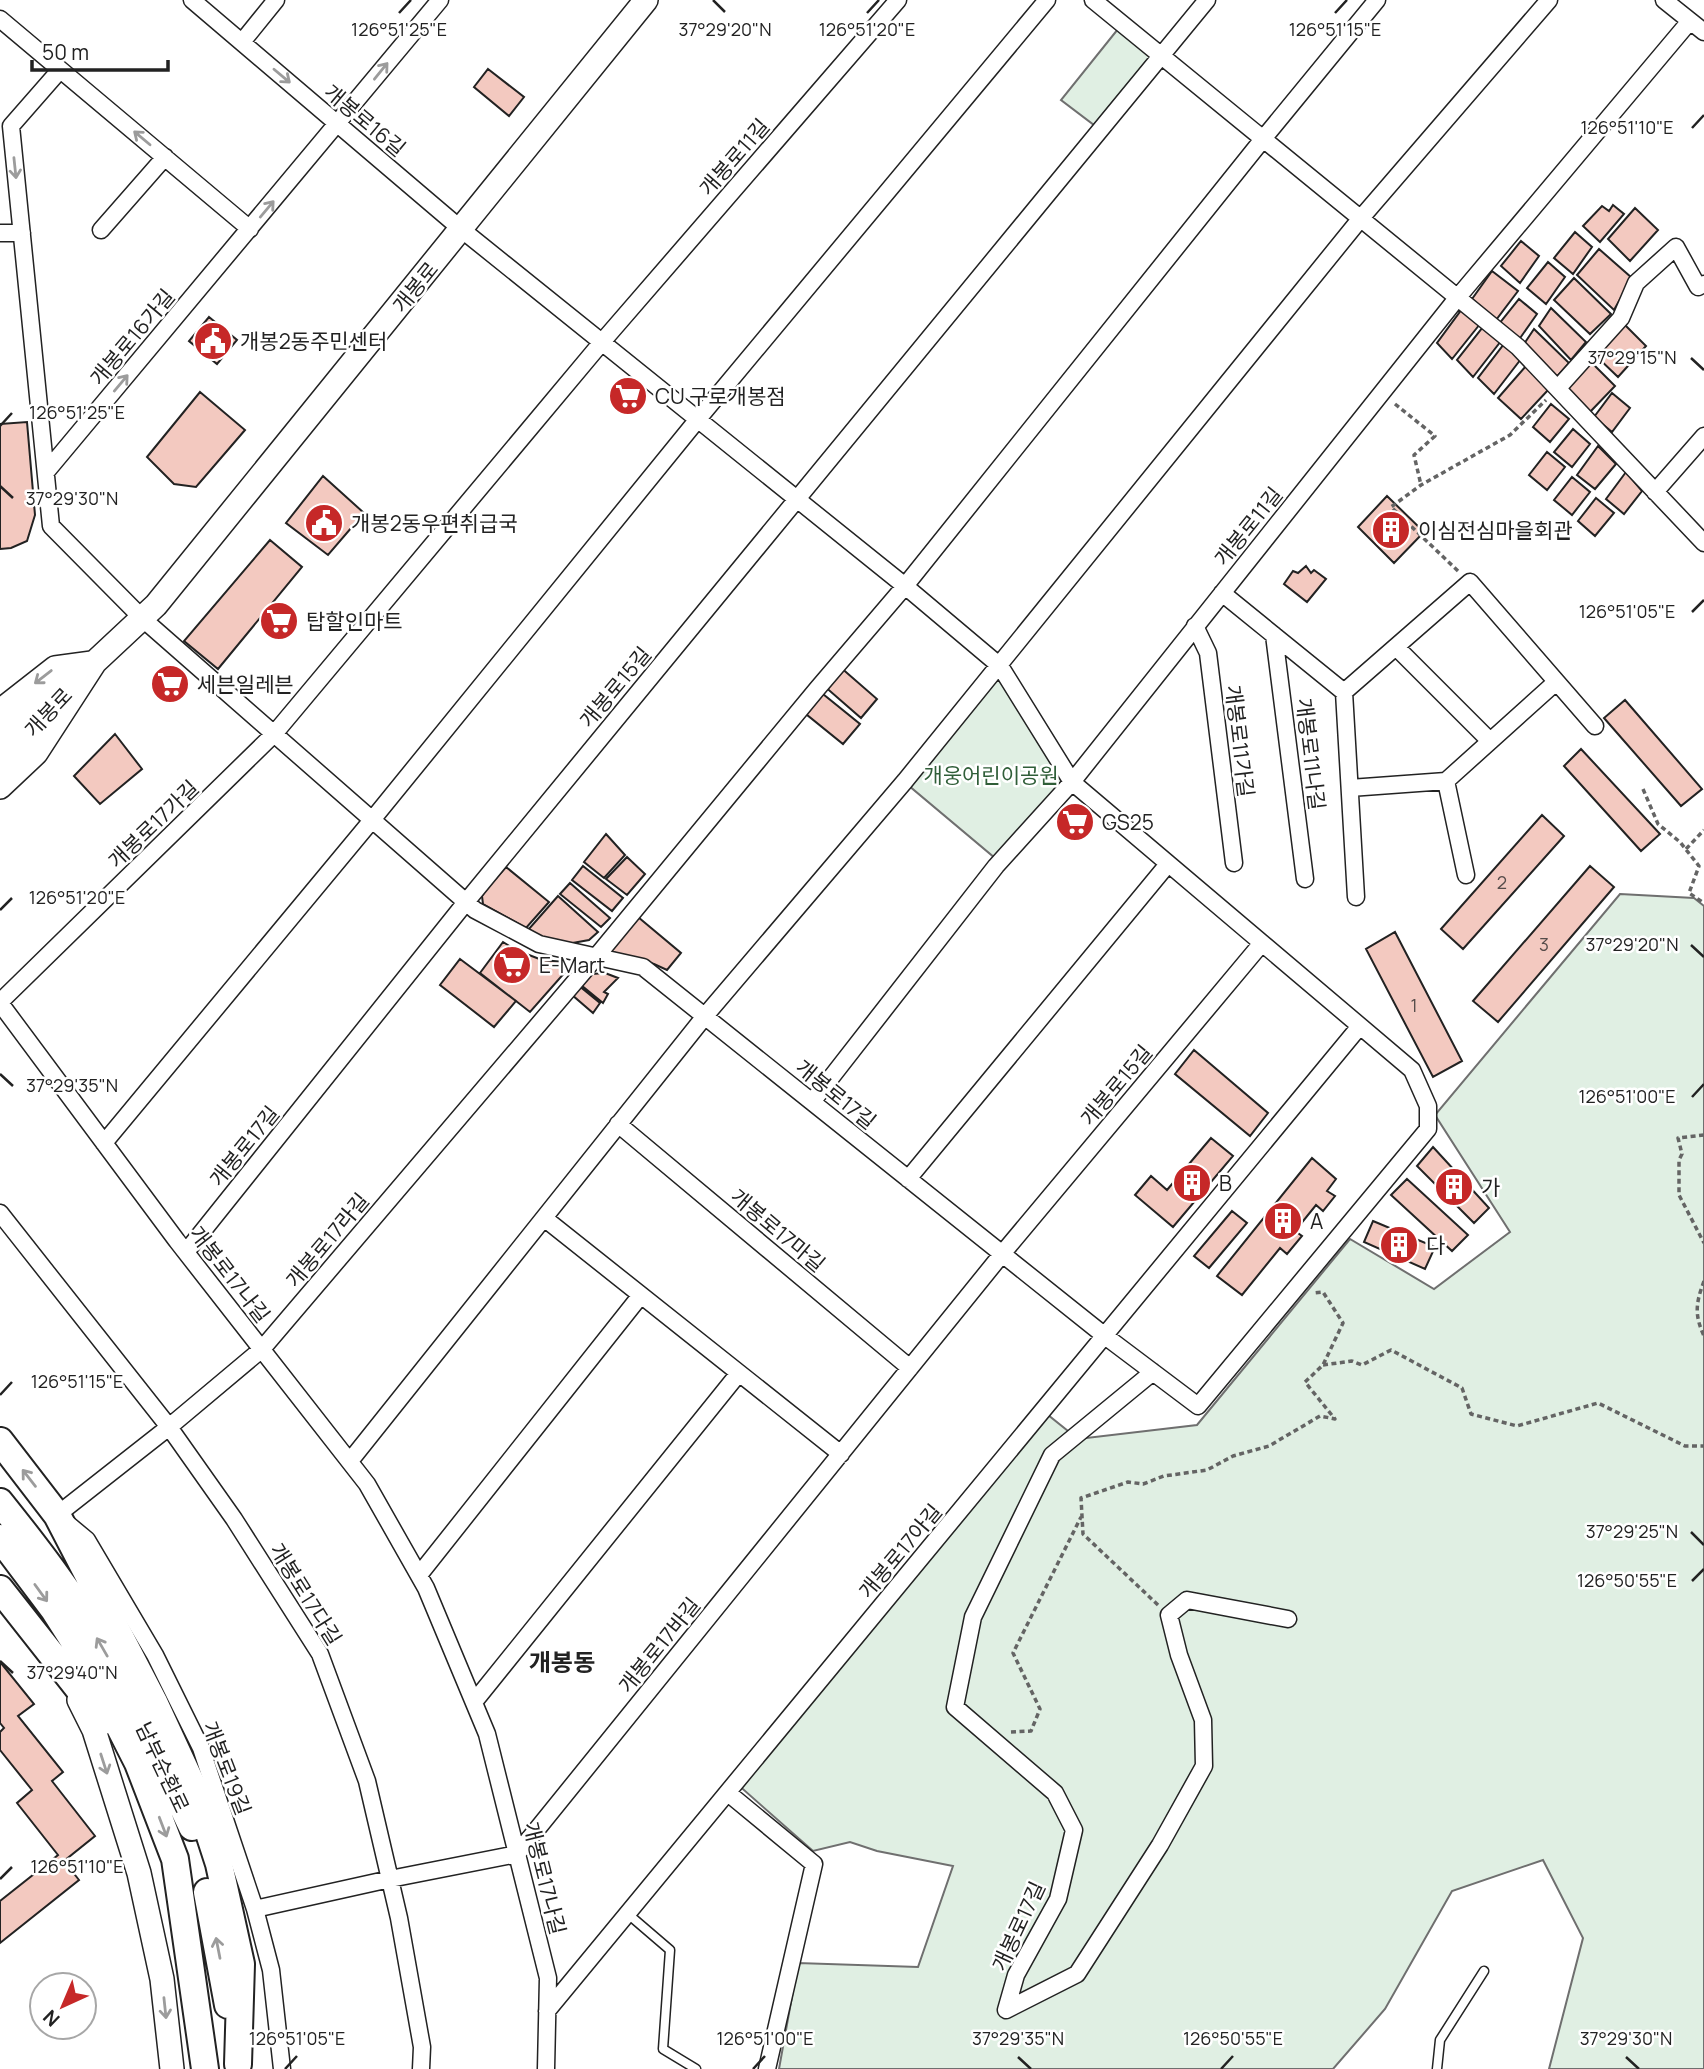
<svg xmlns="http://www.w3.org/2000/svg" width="1704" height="2069" font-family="Manrope,'Noto Sans KR',sans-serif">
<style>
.green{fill:#e0efe3;stroke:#6f6f6f;stroke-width:2}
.building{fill:#f3c9c0;stroke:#222;stroke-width:2}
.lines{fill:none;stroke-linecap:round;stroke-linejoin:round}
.service-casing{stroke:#222;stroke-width:11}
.minor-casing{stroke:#222;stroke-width:19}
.secondary-casing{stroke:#222;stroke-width:26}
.primary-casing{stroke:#222;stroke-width:30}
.path{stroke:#646464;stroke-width:3.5;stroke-dasharray:5 3.5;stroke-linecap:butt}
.service{stroke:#fff;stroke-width:8}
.minor{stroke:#fff;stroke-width:16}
.secondary{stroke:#fff;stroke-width:23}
.primary{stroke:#fff;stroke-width:26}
.oneway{stroke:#9c9c9c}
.ticks{fill:none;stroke:#222;stroke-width:2.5}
.labels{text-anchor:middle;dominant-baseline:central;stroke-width:5;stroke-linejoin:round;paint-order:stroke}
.number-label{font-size:18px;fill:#564c4a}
.street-label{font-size:21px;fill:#222;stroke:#fff}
.poi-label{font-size:21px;fill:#222;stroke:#fff;text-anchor:start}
.park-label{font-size:21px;fill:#2f5e38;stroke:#fff}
.quarter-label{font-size:24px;font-weight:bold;fill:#222;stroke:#fff}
.ticks-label{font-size:18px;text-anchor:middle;fill:#222;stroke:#fff;stroke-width:5;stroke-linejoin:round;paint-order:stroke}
</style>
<rect width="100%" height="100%" fill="#fff"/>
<path class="green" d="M1122,24L1155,51L1094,125L1061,100Z
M998,674L1064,783L995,858L908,785Z
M1620,894L1694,898L1704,906V2069H1549L1583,1938L1543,1860L1452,1891L1385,2009L1333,2069H779L798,1963L918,1967L953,1866L877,1851L850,1842L813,1851L736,1783L1043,1411L1078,1439L1197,1425L1350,1239L1434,1289L1510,1232L1435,1115Z"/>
<path class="building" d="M488,69L524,97L509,116L474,87Z
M1613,205L1624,214L1600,242L1583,226L1602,206L1609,211Z
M1635,208L1658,230L1630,261L1608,239Z
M1575,232L1592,247L1573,274L1554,258Z
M1521,241L1539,256L1520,283L1501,266Z
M1599,249L1632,278L1614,310L1577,275Z
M1548,262L1565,277L1546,304L1527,288Z
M1492,271L1518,291L1496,320L1472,299Z
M1574,278L1611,314L1590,334L1554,300Z
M1519,299L1537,314L1518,341L1499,324Z
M1551,308L1586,342L1571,360L1539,326Z
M1462,309L1480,324L1452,359L1437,343Z
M209,317L237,340L217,364L189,341Z
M1623,323L1646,346L1618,377L1595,355Z
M1483,327L1501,341L1473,377L1457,360Z
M1534,329L1569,363L1554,380L1522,347Z
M1504,344L1521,359L1494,394L1478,378Z
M1591,362L1615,386L1589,413L1565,390Z
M1526,366L1549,389L1521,419L1498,398Z
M200,392L245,430L196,487L174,484L147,457Z
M1612,393L1630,408L1612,432L1594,417Z
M1551,404L1569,419L1550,442L1533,427Z
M27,422L35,515L27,541L11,548L0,549V424Z
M1573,429L1590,444L1572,467L1554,452Z
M1598,446L1616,464L1595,489L1577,475Z
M1547,452L1565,467L1547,490L1529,475Z
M1626,472L1642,491L1624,514L1606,499Z
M323,476L364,513L328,555L286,523Z
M1572,477L1590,492L1572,515L1554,500Z
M1387,496L1424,532L1394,563L1358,527Z
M1596,498L1614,513L1595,536L1578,521Z
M270,540L302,567L218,669L184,641Z
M1306,566L1311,573L1314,570L1326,579L1307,602L1284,584L1293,571L1298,573Z
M839,666L877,699L861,718L823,685Z
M818,690L860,724L843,744L801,710Z
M1625,700L1702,789L1681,806L1604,718Z
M115,734L142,769L100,804L74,776Z
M1581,749L1660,834L1641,851L1564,766Z
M1542,815L1564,836L1463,949L1441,929Z
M606,834L625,855L604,878L584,862Z
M627,857L645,874L627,895L606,879Z
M583,866L623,898L612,911L572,880Z
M1590,866L1614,887L1498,1022L1473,1001Z
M506,867L549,902L526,928L483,904L482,896L488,887Z
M570,883L610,918L601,927L560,894Z
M558,896L598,932L589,940L567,944L540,937L528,930Z
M638,917L681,953L667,970L654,964L609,951Z
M1395,932L1462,1061L1433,1077L1366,949Z
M503,942L516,950L542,960L564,962L567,970L530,1012L480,973Z
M460,959L516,1001L494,1027L440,985Z
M605,973L618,978L604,992L608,994L603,1003L581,985L592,974Z
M578,985L600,1003L593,1013L571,994Z
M1194,1050L1268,1113L1250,1136L1175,1074Z
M1211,1138L1233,1156L1173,1227L1135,1195L1151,1176L1167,1190Z
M1433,1147L1489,1208L1474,1223L1417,1166Z
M1312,1158L1336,1179L1327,1191L1335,1196L1323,1211L1316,1205L1295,1231L1302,1236L1287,1254L1280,1248L1242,1295L1217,1276Z
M1407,1179L1468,1235L1452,1251L1391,1195Z
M1232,1211L1247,1223L1209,1268L1194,1256Z
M1373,1221L1435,1247L1425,1269L1364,1242Z
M0,1662L34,1704L18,1716L63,1772L52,1781L95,1836L64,1861L79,1880L0,1943V1901L58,1855L17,1803L32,1790L0,1750V1732L4,1728L0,1723Z"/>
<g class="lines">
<defs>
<path id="service" d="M628,1914L670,1950L663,2049L696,2069
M1437,2069L1440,2040L1484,1971"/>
<path id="minor" d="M1093,0L1518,347L1704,543
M1664,0L1704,32
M0,19L250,229
M242,42L276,0
M60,70L11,126L51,526L143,619L475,910L539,944L643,967L1105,1336L1198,1406L1428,1129V1106L1412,1070L1072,782L1000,666L905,586L461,229L192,0
M101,230L165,157
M0,233H22
M1558,388L1621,318L1636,283L1676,247L1698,287L1704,284
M46,472L440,0
M1655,492L1704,436
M1222,593L1344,692L1470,582L1595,726
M1195,626L1208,653L1234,863
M1274,635L1305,879
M1396,647L1490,741
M1344,692L1356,897
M1446,781L1556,682
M1446,781L1466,875
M1350,788L1446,781
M0,1002L274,734L602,342L898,0
M0,1003L177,1241L367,1484L426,1588L487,1734L548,1978L546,2069
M812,1102L996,866L1072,782L1458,297L1690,21
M618,1124L910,1368
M104,1143L372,820L698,419L1047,0
M908,1179L1168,864
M0,1213L169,1427L234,1519L320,1654L367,1781L399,1918L422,2047L421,2069
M544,1218L841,1454
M186,1252L466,902L1207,0
M1153,1372L1052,1455L973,1617L955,1707L1055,1793L1074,1830L1058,1899L1016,1975L1006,2010L1077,1974L1160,1845L1204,1766L1203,1720L1179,1655L1169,1615L1187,1600L1288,1619
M350,1461L705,1016L905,781L1361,218L1549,0
M419,1575L641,1295
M474,1702L739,1373
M728,1793L814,1864L767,2069
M255,1909L390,1879L517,1854L1002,1254L1262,943
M547,2011L1360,1026
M282,2069L271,1970L255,1909L201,1748L155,1655L87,1540L57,1515L169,1427L262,1349L596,957L817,689L905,586L1263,139L1377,0"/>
<path id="secondary" d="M0,711L55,668L92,663
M0,733L84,671
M0,760L55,706
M0,787L36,753L95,662L156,605L646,0
M79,1700L94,1730L139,1873L162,1979L172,2069"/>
<path id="primary" d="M0,1441L57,1515L154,1702L196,1793L219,1864L241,1964L238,2064
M0,1502C36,1547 73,1595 102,1645C136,1704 163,1766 192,1827
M0,1538L54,1610L84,1657L138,1763L175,1859L205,2069
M0,1589L104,1721
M207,1892L228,2005"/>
</defs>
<use href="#service" class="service-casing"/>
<use href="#minor" class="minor-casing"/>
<use href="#secondary" class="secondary-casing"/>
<use href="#primary" class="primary-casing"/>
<path class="path" d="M1395,404L1435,436L1414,455L1421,485
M1458,571L1391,507L1421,485L1510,435L1546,400
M1643,789L1658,824L1680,842L1699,866L1689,893L1704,903
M1686,849L1704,830
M1704,1135L1678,1138L1682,1154L1679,1160V1195L1704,1243
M1704,1281C1696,1303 1694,1314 1704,1336
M1323,1365L1352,1361L1362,1365L1391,1350L1462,1388L1471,1414L1517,1426L1598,1403L1685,1446H1704
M1158,1605L1083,1534L1081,1498L1128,1482L1143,1484L1164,1476L1207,1470L1233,1456L1269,1446L1320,1416L1335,1419L1305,1382L1323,1365L1343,1323L1323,1292L1314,1293
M1011,1732L1031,1731L1040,1709L1013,1653L1081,1517"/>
<use href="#service" class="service"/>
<use href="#minor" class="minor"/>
<use href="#secondary" class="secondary"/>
<use href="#primary" class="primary"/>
</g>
<defs><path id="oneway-shaft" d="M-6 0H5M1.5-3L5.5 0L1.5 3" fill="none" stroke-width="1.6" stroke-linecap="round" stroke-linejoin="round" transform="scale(1.75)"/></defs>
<g class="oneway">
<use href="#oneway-shaft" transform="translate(381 71) rotate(-51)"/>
<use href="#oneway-shaft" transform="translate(282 76) rotate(40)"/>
<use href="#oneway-shaft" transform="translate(142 138) rotate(-140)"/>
<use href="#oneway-shaft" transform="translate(15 168) rotate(84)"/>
<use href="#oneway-shaft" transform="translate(267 209) rotate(-50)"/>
<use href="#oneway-shaft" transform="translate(121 383) rotate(-50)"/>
<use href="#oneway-shaft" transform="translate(43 677) rotate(142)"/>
<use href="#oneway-shaft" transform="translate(29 1478) rotate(-128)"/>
<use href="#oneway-shaft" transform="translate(41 1593) rotate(54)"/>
<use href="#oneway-shaft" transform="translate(102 1647) rotate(-120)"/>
<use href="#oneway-shaft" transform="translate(104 1764) rotate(72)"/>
<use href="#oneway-shaft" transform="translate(163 1827) rotate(69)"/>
<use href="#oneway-shaft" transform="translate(218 1948) rotate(-101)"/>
<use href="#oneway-shaft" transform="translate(165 2008) rotate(84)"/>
</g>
<path class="ticks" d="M713,0L725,12M399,13L411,0M867,13L879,0M1335,13L1347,0M1692,128L1704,115M1691,358L1704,370M0,426L12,413M0,486L13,498M1692,612L1704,600M0,910L12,898M1691,945L1704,957M0,1074L13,1086M1692,1097L1704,1084M0,1395L12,1382M1691,1532L1704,1545M1692,1581L1704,1569M0,1661L13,1673M0,1879L12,1867M1018,2057L1031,2069M1626,2057L1639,2069M285,2069L297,2056M753,2069L765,2056M1221,2069L1233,2056"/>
<defs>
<symbol id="civic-disc" viewBox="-11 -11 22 22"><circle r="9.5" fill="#c62828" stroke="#fff"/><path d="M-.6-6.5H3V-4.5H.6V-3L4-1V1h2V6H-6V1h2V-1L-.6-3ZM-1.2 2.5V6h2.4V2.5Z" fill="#fff"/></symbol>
<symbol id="supermarket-disc" viewBox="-11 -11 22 22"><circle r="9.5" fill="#c62828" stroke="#fff"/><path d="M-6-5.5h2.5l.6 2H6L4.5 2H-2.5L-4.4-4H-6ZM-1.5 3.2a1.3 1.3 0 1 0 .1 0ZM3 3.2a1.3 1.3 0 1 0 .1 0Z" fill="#fff"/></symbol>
<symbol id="building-disc" viewBox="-11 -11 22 22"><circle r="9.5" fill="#c62828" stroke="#fff"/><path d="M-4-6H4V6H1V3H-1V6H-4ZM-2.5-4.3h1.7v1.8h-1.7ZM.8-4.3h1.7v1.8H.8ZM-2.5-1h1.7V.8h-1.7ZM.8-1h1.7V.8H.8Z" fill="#fff"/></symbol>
</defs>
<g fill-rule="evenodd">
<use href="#civic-disc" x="191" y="319" width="44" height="44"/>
<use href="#supermarket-disc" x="606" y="374" width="44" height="44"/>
<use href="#civic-disc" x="302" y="501" width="44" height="44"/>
<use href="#building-disc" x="1369" y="508" width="44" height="44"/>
<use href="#supermarket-disc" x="257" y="599" width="44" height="44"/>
<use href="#supermarket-disc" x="148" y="662" width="44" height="44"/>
<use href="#supermarket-disc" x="1053" y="800" width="44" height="44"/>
<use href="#supermarket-disc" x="490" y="943" width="44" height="44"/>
<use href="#building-disc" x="1170" y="1161" width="44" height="44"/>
<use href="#building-disc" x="1432" y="1165" width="44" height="44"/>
<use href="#building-disc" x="1261" y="1199" width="44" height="44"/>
<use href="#building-disc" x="1377" y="1223" width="44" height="44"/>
</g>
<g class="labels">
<g class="number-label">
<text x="1502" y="882">2</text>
<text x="1544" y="944">3</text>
<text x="1414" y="1005">1</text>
</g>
<g class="street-label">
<text transform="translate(365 120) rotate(40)">개봉로16길</text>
<text transform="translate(734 157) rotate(-49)">개봉로11길</text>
<text transform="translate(415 287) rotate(-51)">개봉로</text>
<text transform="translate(132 337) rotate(-50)">개봉로16가길</text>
<text transform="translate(1248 526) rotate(-51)">개봉로11길</text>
<text transform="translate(615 687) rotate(-50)">개봉로15길</text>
<text transform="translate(48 712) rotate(-47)">개봉로</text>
<text transform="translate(1240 741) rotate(83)">개봉로11가길</text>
<text transform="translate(1311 754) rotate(83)">개봉로11나길</text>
<text transform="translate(153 824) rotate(-44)">개봉로17가길</text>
<text transform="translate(1116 1085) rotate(-50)">개봉로15길</text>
<text transform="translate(836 1094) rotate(39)">개봉로17길</text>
<text transform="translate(244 1146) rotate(-51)">개봉로17길</text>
<text transform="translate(778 1230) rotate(40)">개봉로17마길</text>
<text transform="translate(327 1240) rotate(-50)">개봉로17라길</text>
<text transform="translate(230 1274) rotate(52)">개봉로17나길</text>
<text transform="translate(900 1551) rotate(-50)">개봉로17아길</text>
<text transform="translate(306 1594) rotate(58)">개봉로17다길</text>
<text transform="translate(659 1645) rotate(-51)">개봉로17바길</text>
<text transform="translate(163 1767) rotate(65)">남부순환로</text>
<text transform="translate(227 1768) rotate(69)">개봉로19길</text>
<text transform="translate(545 1878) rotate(76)">개봉로17나길</text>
<text transform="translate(1018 1926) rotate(-65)">개봉로17길</text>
</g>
<g class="poi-label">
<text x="240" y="341">개봉2동주민센터</text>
<text x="655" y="396">CU 구로개봉점</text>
<text x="351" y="523">개봉2동우편취급국</text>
<text x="1418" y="530">이심전심마을회관</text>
<text x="306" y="621">탑할인마트</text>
<text x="197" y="684">세븐일레븐</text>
<text x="1102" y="822">GS25</text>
<text x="539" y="965">E-Mart</text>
<text x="1219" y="1183">B</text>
<text x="1481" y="1187">가</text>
<text x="1310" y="1221">A</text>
<text x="1426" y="1245">다</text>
</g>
<g class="park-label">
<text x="991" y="775">개웅어린이공원</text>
</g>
<g class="quarter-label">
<text x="562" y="1661">개봉동</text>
</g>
</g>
<g class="ticks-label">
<text x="725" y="36">37°29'20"N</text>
<text x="867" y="36">126°51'20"E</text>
<text x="399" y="36">126°51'25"E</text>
<text x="1335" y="36">126°51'15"E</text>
<text x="1627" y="134">126°51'10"E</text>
<text x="1632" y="364">37°29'15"N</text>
<text x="77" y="419">126°51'25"E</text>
<text x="72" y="505">37°29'30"N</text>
<text x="1627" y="618">126°51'05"E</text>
<text x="77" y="904">126°51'20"E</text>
<text x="1632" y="951">37°29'20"N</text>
<text x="72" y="1092">37°29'35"N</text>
<text x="1627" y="1103">126°51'00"E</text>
<text x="77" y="1388">126°51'15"E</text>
<text x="1632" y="1538">37°29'25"N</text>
<text x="1627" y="1587">126°50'55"E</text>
<text x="72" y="1679">37°29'40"N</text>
<text x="77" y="1873">126°51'10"E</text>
<text x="297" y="2045">126°51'05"E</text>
<text x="765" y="2045">126°51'00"E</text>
<text x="1233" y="2045">126°50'55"E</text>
<text x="1018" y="2045">37°29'35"N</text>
<text x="1626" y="2045">37°29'30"N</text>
</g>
<g transform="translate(63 2006) rotate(224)"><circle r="33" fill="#ffffff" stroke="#a7a7a7" stroke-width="2"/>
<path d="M0-5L12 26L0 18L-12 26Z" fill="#c62828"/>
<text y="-10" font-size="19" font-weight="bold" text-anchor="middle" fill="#222222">N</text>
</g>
<path d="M32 60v10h136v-10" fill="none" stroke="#222222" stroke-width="3.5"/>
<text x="42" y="60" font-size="21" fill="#222222" stroke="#ffffff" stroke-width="5" paint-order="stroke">50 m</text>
</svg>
